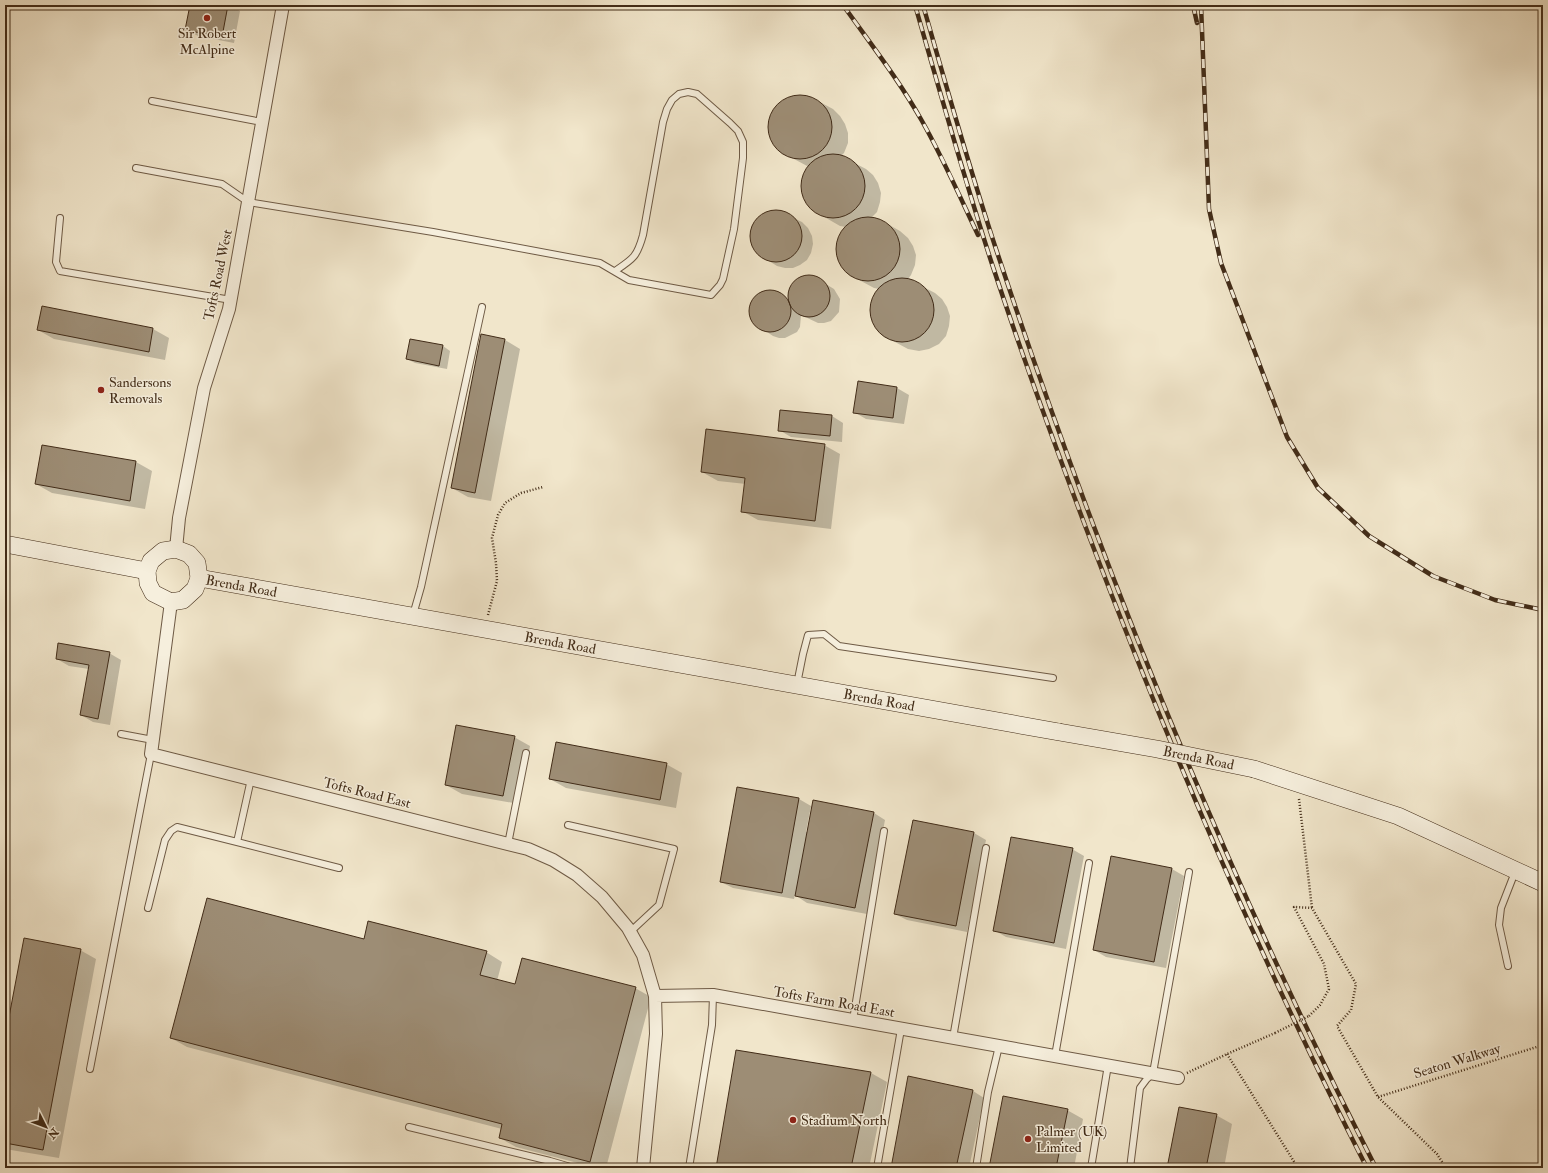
<svg xmlns="http://www.w3.org/2000/svg" width="1548" height="1173" font-family="'IM FELL Double Pica',serif">
<style>
.shadow{fill:#0003}
.building{fill:#9d8d75;stroke:#422c18}
.lines{fill:none;stroke-linecap:round;stroke-linejoin:round}
.service-casing{stroke:#6e5a45;stroke-width:8}
.minor-casing{stroke:#6e5a45;stroke-width:14}
.secondary-casing{stroke:#422c18;stroke-width:18}
.path{stroke:#422c18;stroke-width:2.5;stroke-dasharray:1 2;stroke-linecap:butt}
.service{stroke:#f6efdd;stroke-width:6}
.minor{stroke:#f6efdd;stroke-width:12}
.secondary{stroke:#f6efdd;stroke-width:17}
.rail-casing{stroke:#422c18;stroke-width:4.5}
.rail{stroke:#f6efdd;stroke-width:3;stroke-dasharray:9;stroke-linecap:butt}
.secondary-bridge-casing{stroke:#422c18;stroke-width:18;stroke-linecap:butt}
.path-bridge{stroke:#422c18;stroke-width:2.5;stroke-dasharray:1 2;stroke-linecap:butt}
.secondary-bridge{stroke:#f6efdd;stroke-width:17}
.poi-dot{fill:#8f2418;stroke:#f6efdd;stroke-width:1.5}
.labels{text-anchor:middle;dominant-baseline:central;stroke-width:3;stroke-linejoin:round;paint-order:stroke}
.poi-label{font-size:14px;fill:#422c18;stroke:#f6efdd;text-anchor:start}
.street-label{font-size:14px;fill:#422c18;stroke:#f6efdd}
</style>
<rect width="100%" height="100%" fill="#f1e6cb"/>
<filter id="stains"><feTurbulence type="fractalNoise" baseFrequency=".005" numOctaves="4"/><feColorMatrix values="0 0 0 0 .2 0 0 0 0 .09 0 0 0 0 .02 0 0 0 .5 -.17"/></filter>
<radialGradient id="worn" r=".72"><stop offset=".6" stop-color="#630" stop-opacity="0"/><stop offset="1" stop-color="#630" stop-opacity=".3"/></radialGradient>
<path class="shadow" d="M192,5H230L240,11L234,43L198,36L187,30Z
M798,96H807L816,100L833,109L840,116L845,124L848,133V143L844,153L841,156L866,169L873,175L878,183L881,193L880,202L877,212L871,218L884,222L900,231L908,238L913,246L916,255L915,265L911,275L908,279L935,293L942,299L947,307L950,316L949,326L946,336L939,344L929,349L919,351L908,349L882,335L875,327L871,317V306L874,296L879,289L874,288L848,274L841,266L837,256L836,245L840,235L846,227L840,226L814,211L806,203L802,193V183L805,172L809,167L781,152L774,144L770,134L769,123L772,113L778,104L787,98Z
M773,211L781,212L802,222L808,228L812,236L813,244L811,253L807,260L800,265L793,268H785L777,266L758,254L753,247L751,240V232L754,224L759,218L766,213Z
M810,276L816,278L834,289L840,299L839,312L831,321L824,323H818L801,315L800,327L797,332L785,338H779L773,336L755,324L750,312L754,300L758,295L764,292L777,293L789,300L790,291L793,285L797,280L803,277Z
M42,307L153,329L169,338L165,360L54,339L38,330Z
M505,340L520,349L491,501L468,497L452,488Z
M443,346L450,351L447,369L415,363L407,359Z
M897,388L909,395L904,424L866,419L854,412Z
M832,416L843,423L842,442L791,437L779,430Z
M824,445L840,454L831,529L758,520L742,511L746,484L718,481L702,472Z
M42,446L136,462L152,471L145,509L52,493L36,484Z
M109,653L121,660L110,725L93,722L81,715L89,669L69,666L57,659Z
M514,737L530,746L519,804L462,794L446,785Z
M666,764L682,773L676,808L566,788L550,779Z
M738,788L799,799L811,806L806,832L874,813L885,820L867,914L807,903L795,895L794,899L733,888L721,882Z
M914,821L974,833L986,840L967,932L907,920L895,914Z
M1072,849L1084,856L1066,949L1006,937L994,930Z
M1112,857L1172,869L1184,876L1166,968L1106,957L1094,950Z
M364,940L486,952L502,962L497,981L515,986L635,988L651,997L606,1168H597L516,1147L500,1138L502,1129L187,1047L171,1038Z
M80,950L96,959L59,1158L5,1149V1044Z
M737,1052L871,1073L887,1082L869,1168H717Z
M973,1091L984,1098L969,1168H892Z
M1067,1110L1083,1119L1074,1168H990Z
M1216,1115L1232,1124L1224,1168H1168Z"/>
<path class="building" d="M190,5H228L222,37L185,30Z
M768 127a32 32 0 1 1 64 0a32 32 0 1 1-64 0Z
M801 186a32 32 0 1 1 64 0a32 32 0 1 1-64 0Z
M750 236a26 26 0 1 1 52 0a26 26 0 1 1-52 0Z
M836 249a32 32 0 1 1 64 0a32 32 0 1 1-64 0Z
M788 296a21 21 0 1 1 42 0a21 21 0 1 1-42 0Z
M870 310a32 32 0 1 1 64 0a32 32 0 1 1-64 0Z
M749 311a21 21 0 1 1 42 0a21 21 0 1 1-42 0Z
M42,306L153,328L149,352L37,330Z
M481,334L505,339L475,493L451,488Z
M410,339L443,345L439,366L406,359Z
M858,381L897,387L893,418L853,413Z
M780,410L832,415L830,436L778,431Z
M706,429L825,444L815,521L741,512L745,478L701,472Z
M42,445L136,461L130,501L35,484Z
M58,643L110,652L98,719L80,715L89,665L56,659Z
M456,725L515,736L503,796L445,785Z
M556,742L667,763L660,800L549,779Z
M737,787L799,798L782,893L720,882Z
M813,800L874,812L855,908L795,896Z
M913,820L974,832L956,926L894,914Z
M1011,837L1073,848L1054,943L993,931Z
M1111,856L1172,868L1154,962L1093,950Z
M207,898L364,939L368,921L487,951L480,975L515,984L522,958L636,987L590,1162L499,1138L502,1124L170,1038Z
M24,938L81,949L43,1150L5,1143V1038Z
M736,1050L871,1072L851,1168H716Z
M908,1076L973,1090L956,1168H891Z
M1003,1096L1068,1109L1056,1168H989Z
M1179,1107L1217,1114L1206,1168H1167Z"/>
<g class="lines">
<defs>
<path id="service" d="M152,101L262,122
M136,168L222,184L248,202L433,232L600,263L629,280L711,295L720,285L723,279L734,229L743,158V142L738,131L730,123L697,94L688,92L679,94L672,100L667,109L663,122L643,235C637,257 633,259 615,271
M60,218L56,262L60,271L231,300
M413,615L421,587L482,307
M797,684L803,654L808,635L824,634L839,646L1053,678
M121,734L153,740
M251,779L237,842L339,868
M568,825L674,849L659,905L630,932
M508,844L526,753
M148,908L165,840L171,831L177,827L237,842
M1508,966L1499,925L1501,908L1515,872
M853,1020L884,831
M953,1038L986,848
M1055,1056L1089,863
M90,1069L151,754
M409,1127L550,1161L574,1168
M689,1168L712,1025L713,995
M877,1168L901,1029
M976,1168L988,1092L999,1046
M1091,1168L1108,1065
M1130,1168L1140,1088L1146,1080L1153,1073L1189,872"/>
<path id="minor" d="M176,549L179,518L204,388L229,309L283,5
M171,602L151,754L528,849L553,860L577,875L602,897L628,928L643,955L655,996L656,1034L643,1168
M655,996L713,995L1178,1078"/>
<g id="secondary">
<path d="M5,544L147,571"/>
<path d="M176,549L189,554L197,563L199,578L195,589L183,600L171,602L153,593L148,583L147,571L151,561L163,551Z"/>
<path id="s1" d="M199,578L1059,732"/>
<path d="M1254,769L1398,816L1543,883"/>
</g>
</defs>
<use href="#service" class="service-casing"/>
<use href="#minor" class="minor-casing"/>
<use href="#secondary" class="secondary-casing"/>
<path class="path" d="M488,615L497,581L496,563L492,538L498,515L505,503L521,493L543,487
M1299,799L1312,908
M1309,1016L1320,1005L1329,989L1324,964L1294,907L1312,908L1356,984L1351,1010L1337,1026L1378,1097L1437,1154L1446,1168
M1227,1054L1298,1168
M1187,1073L1227,1054L1275,1033
M1378,1097L1543,1045"/>
<use href="#service" class="service"/>
<use href="#minor" class="minor"/>
<use href="#secondary" class="secondary"/>
<defs>
<path id="rail" d="M843,5C870,43 899,80 922,121C943,158 960,197 978,235
M915,5C940,92 964,178 992,264C1022,355 1055,446 1089,536C1171,752 1262,963 1367,1168
M923,5C948,92 972,178 1001,264C1104,574 1227,877 1376,1168
M1193,5L1197,23
M1201,5L1209,209L1221,263L1287,437L1318,488L1369,536L1433,576L1495,600L1543,610"/>
</defs>
<use href="#rail" class="rail-casing"/>
<use href="#rail" class="rail"/>
<defs>
<g id="secondary-bridge">
<path id="s2" d="M1059,732L1157,749L1254,769"/>
</g>
</defs>
<use href="#secondary-bridge" class="secondary-bridge-casing"/>
<path class="path-bridge" d="M1275,1033L1309,1016"/>
<use href="#secondary-bridge" class="secondary-bridge"/>
</g>
<g class="poi-dot">
<circle cx="207" cy="18" r="4"/>
<circle cx="101" cy="390" r="4"/>
<circle cx="793" cy="1120" r="4"/>
<circle cx="1028" cy="1139" r="4"/>
</g>
<g class="labels">
<g class="poi-label">
<text x="207" y="33" text-anchor="middle">Sir Robert<tspan x="207" dy="16">McAlpine</tspan></text>
<text x="109" y="382">Sandersons<tspan x="109" dy="16">Removals</tspan></text>
<text x="801" y="1120">Stadium North</text>
<text x="1036" y="1131">Palmer (UK)<tspan x="1036" dy="16">Limited</tspan></text>
</g>
<g class="street-label">
<text transform="translate(218 275) rotate(-78)">Tofts Road West</text>
<text stroke="none"><textPath href="#s1" startOffset="43">Brenda Road</textPath></text>
<text stroke="none"><textPath href="#s1" startOffset="367">Brenda Road</textPath></text>
<text stroke="none"><textPath href="#s1" startOffset="691">Brenda Road</textPath></text>
<text stroke="none"><textPath href="#s2" startOffset="142">Brenda Road</textPath></text>
<text transform="translate(367 793) rotate(14)">Tofts Road East</text>
<text transform="translate(834 1002) rotate(10)">Tofts Farm Road East</text>
<text transform="translate(1457 1061) rotate(-17)">Seaton Walkway</text>
</g>
</g>
<rect width="1548" height="1173" fill="none" stroke="#f1e6cb" stroke-width="20"/>
<rect x="6" y="6" width="1536" height="1161" fill="none" stroke="#422c18" stroke-width="2"/>
<rect x="10" y="10" width="1528" height="1153" fill="none" stroke="#422c18"/>
<g transform="translate(46 1127) rotate(132)" stroke="#f6efdd" stroke-width="3" paint-order="stroke">
<path d="M0-3L7 15L0 10L-7 15Z" fill="#422c18"/>
<text y="-6" font-size="11" font-weight="bold" text-anchor="middle" fill="#422c18">N</text>
</g>
<rect width="100%" height="100%" filter="url(#stains)"/>
<rect width="100%" height="100%" fill="url(#worn)"/>
</svg>
